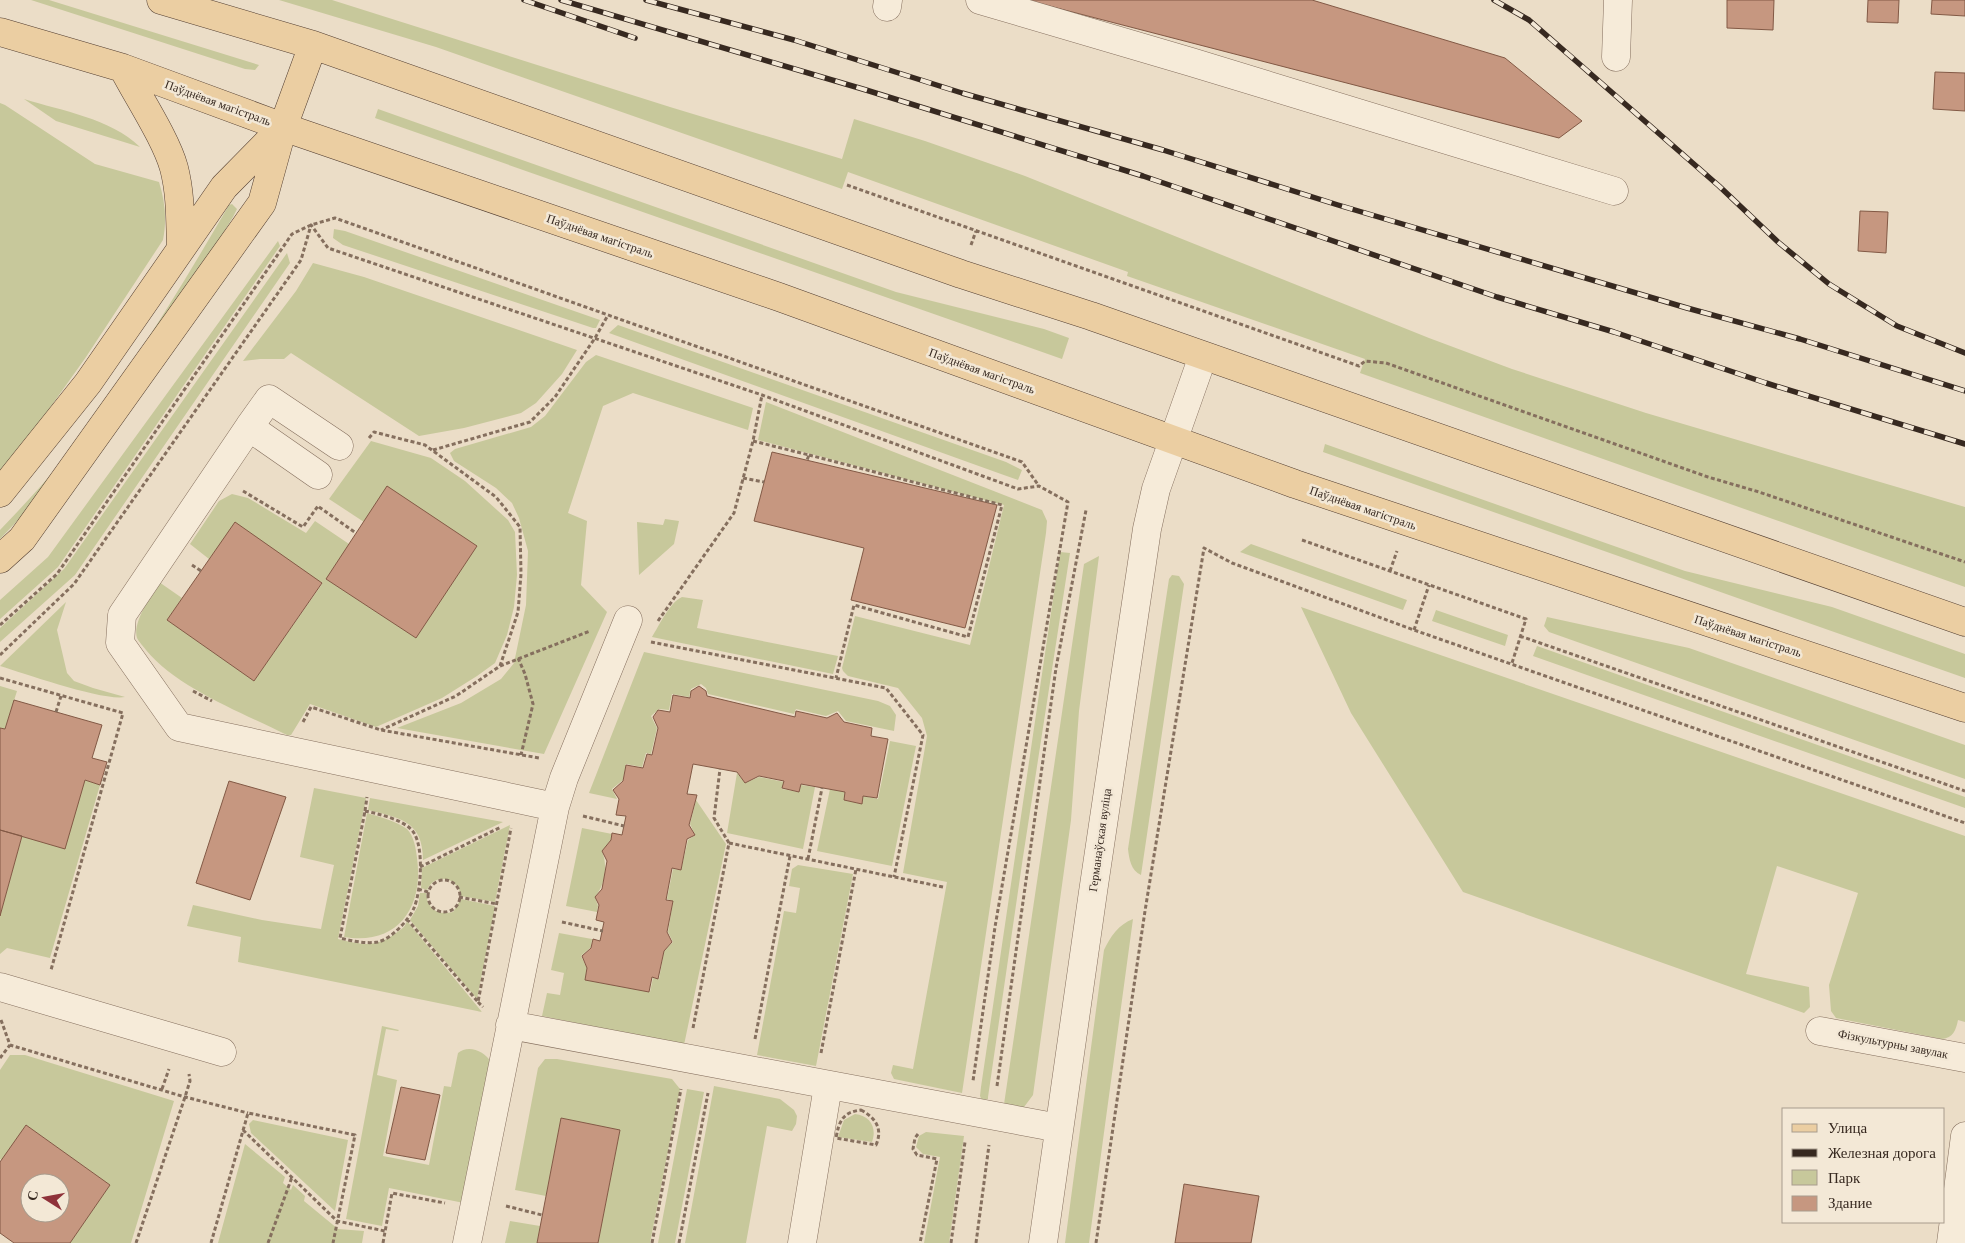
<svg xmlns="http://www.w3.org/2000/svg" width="1965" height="1243" font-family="Georgia,serif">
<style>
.green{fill:#c7c89b}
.building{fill:#c69780;stroke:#825945;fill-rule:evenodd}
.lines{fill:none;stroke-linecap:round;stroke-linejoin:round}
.minor-casing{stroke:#856f5e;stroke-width:29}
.major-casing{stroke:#533e31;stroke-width:29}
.path{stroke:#856f5e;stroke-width:3;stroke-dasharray:4 2.5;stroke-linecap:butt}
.minor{stroke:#f6ebd9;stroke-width:28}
.major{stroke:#ebcea2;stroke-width:28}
.rail-casing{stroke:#372920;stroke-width:5.5}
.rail{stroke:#f3e8d6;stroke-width:4;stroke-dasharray:11;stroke-linecap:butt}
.labels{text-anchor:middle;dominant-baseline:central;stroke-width:5;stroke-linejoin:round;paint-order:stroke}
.street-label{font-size:12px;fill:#372920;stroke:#f3e8d6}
</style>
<rect width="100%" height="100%" fill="#ebddc7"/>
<path class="green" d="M31,0H49L259,65L255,70L245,69Z
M279,0H332L670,107L842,159L854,119L925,141L1025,176L1429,338L1512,369L1646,413L1965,507V587L1360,373L1365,359L1127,276L1128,272L848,172L842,189L436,47Z
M24,99C62,111 110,118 140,147L56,121Z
M0,103L5,105L95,164L159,182C165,201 167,220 163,240L86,357L0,478Z
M378,109L896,292L1044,329L1069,338L1062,359L375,118Z
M232,204L237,209L233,217C197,277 158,334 118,391C81,443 44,494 0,539V530C21,508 42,486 61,462C124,381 178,293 229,205Z
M334,229L345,231L600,320L596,328H593L343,245L333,238Z
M278,241L280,246L58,567L0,619V600L48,557Z
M287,253L290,263L75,575L0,642V628L64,569Z
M313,263L364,277L577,350L562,374L536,403L521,413L464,428L419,436L291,353L284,359H260L243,361L296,291Z
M618,325L1006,462L1022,470L1018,480L1001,474L609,333Z
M596,355L753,408L748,430L633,393L603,406L568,513L587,521L581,585L607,612L544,754L397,728L461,703L501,679L514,663L526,605L528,551L519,518L512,503L496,488L454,461L450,453L455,449L531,427L545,416L586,362Z
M766,402L1042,510L1047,521L1046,533L962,1093L894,1079L891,1073L893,1065L913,1069L947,882L903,873L927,736L922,718L898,688L848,676L843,671L842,668L855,616L970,645L1004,505L758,440Z
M371,441L431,458L465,481L508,520L515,532L517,575L514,607L507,635L495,663L477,676L442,698L376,727L310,704L291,735H287C243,713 177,688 146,650C144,647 139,642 137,638C132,623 152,594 159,582L182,598L167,620L254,681L322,584L236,523L209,559L190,544L219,501L232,494L248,498L306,533L315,521L349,544L326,579L416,638L477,546L387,487L364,522L329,499Z
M1325,444L1685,571L1832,607L1965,654V678L1323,452Z
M665,519L679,521L674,544L639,575L637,522L663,525Z
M1251,544L1407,600L1403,610L1240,552Z
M1060,552L1070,553L1023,857L988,1097V1099L982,1100L980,1096L981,1087Z
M1099,556L1079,711L1071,820L1033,1095L1024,1107L1017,1113L1003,1111L1084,564Z
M1172,575L1179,576L1184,584L1141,875C1131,871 1129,858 1128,849L1169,579Z
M682,597L703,600L697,628L838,656L833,674L652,637C659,626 670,602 682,597Z
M66,602L57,630L67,673L74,681L93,688L125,697C102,701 26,674 0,666Z
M1301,607L1965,836V1022L1958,1020C1956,1030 1953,1038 1942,1039L1836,1018L1831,1011L1829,985L1858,893L1777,866L1746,974L1809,987L1810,1007L1804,1013L1463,892L1351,713Z
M1436,610L1508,635L1505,646L1432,621Z
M1547,617L1689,648L1965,745V779L1549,632L1544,626Z
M1537,646L1965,797V808L1533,656Z
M644,652L878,701L890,706L896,715L894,731L846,721L838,711L826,716L796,709L794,714L708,694L706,688L701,684L691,689L689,697L672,694L669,710L659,709L651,716L657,728L651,754L646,753L642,767L626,764L623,780L612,789L617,799L589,793Z
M0,686L17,691L5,729L0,728Z
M890,741L916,746L892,866L817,851L830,789L845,792L844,800L862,804L863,796L878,799Z
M737,773L745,783L759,777L784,782L782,789L799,792L801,785L815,787L803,849L727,833Z
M85,780L100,785L50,958L7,948L0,954V916L22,836Z
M314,788L366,798L338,939C362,945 376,948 396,933C402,929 405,927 407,921L482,1012L238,962L241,937L187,926L193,905L262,920L321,929L334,865L300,857Z
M370,798L503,822L423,860C423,821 400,818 368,810Z
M696,800L726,844L684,1045L542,1016L547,993L560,995L564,973L551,970L559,933L592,939L591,947L581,956L587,968L585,980L650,992L653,978L659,979L664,951L673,942L668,932L673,901L667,899L673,869L681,870L688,840L695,835L690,824Z
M367,813C380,817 396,821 407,829C414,836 416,849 417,858C424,908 397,946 344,937Z
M510,825L495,902L461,896C458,877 435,872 427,890L421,888L422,868Z
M582,828L612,834L611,840L602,851C608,866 605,885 595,897L598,906L597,912L566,906Z
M798,865L853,874L816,1066L757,1055L784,911L796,913L800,888L789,886L792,869Z
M420,893H426C427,909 438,916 453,912L461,899L495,906L477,999L410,920L418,906Z
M1133,919L1089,1243H1065L1104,950C1110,937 1119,924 1133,919Z
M382,1026L399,1030L398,1031L386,1029L377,1075L397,1080L383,1156L429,1165L444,1086L451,1087L458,1053C468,1044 485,1051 491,1062L464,1203L389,1188L382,1226L346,1219Z
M10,1055H25L174,1101L131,1243H70L110,1185L26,1125L2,1160L0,1159V1070Z
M545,1059H557L672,1079L680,1089L650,1243H598L620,1130L561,1118L546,1196L515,1190L538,1068Z
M714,1086L780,1099L794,1110L797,1116L796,1124L792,1131L767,1126L746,1243H685Z
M687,1089L704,1092L675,1243H658Z
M855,1114C871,1116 877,1128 872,1142L838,1137L844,1120Z
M253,1120L348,1140L335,1211L251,1133L249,1124Z
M926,1132L964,1136L949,1243H924L940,1157L923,1154L916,1147L919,1136Z
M245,1144L285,1177L283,1183L291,1190L293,1185L305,1196L304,1201L338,1229L364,1231L362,1243H218Z
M510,1221L540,1226L537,1243H505Z"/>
<path class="building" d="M1026,0H1312L1505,58L1582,121L1559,138Z
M1727,0H1774L1773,30L1727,28Z
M1868,0H1899L1898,23L1867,22Z
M1932,0H1965V16L1931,14Z
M1935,72L1965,73V111L1933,109Z
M1860,211L1888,212L1886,253L1858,251Z
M772,452L997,505L965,628L851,600L864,548L754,521Z
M387,486L477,546L416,638L326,579Z
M235,522L322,583L254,681L167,620Z
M699,686L706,691L707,696L795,717L796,711L827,718L837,713L844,722L872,728L871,736L888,739L877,798L863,796L862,804L844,800L845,792L801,784L799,792L782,788L784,781L759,776L745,783L737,772L693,764L687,794L697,795L689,825L695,835L687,839L681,870L672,868L666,900L673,901L667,932L672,942L664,951L658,979L652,977L649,992L585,980L587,968L582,956L591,948L593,939L600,941L604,922L596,920L599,905L595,897L602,889L607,861L602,851L611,840L612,833L622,835L626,816L616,815L619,799L613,790L623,781L626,765L643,768L647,754L652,755L658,728L653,717L658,710L670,712L673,695L690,698L691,691Z
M14,700L102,725L92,758L107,762L100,785L85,780L65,849L0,830V728L5,729Z
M229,781L286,797L250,900L196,883Z
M0,830L22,836L0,916Z
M401,1087L440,1095L425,1160L386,1153Z
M561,1118L620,1130L598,1243H537Z
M26,1125L110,1185L70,1243H14L0,1233V1162ZM30,1183H60V1213H30Z
M1184,1184L1259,1196L1251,1243H1175Z"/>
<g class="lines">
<defs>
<path id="minor" d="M980,0L1191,62L1614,191
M887,7L888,0
M1616,57L1618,0
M249,427L269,399L339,446
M318,475L249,427L122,615L120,643L179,727L555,807
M0,987L222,1052
M510,1025L1059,1128
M1820,1031L1965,1058
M467,1243L555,807L564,778L628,620
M802,1243L828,1086
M1043,1243L1093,892L1147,529L1156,489L1203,356
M1951,1243L1965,1136"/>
<path id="major" d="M161,0L313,45L961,274L1091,316L1965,622
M0,32L123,68L283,127L779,297L1295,484L1965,708
M123,68C138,97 166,139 174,168C181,195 180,222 181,249
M0,493L88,383L224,187L282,128
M0,559L22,539L262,203L283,127L313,45"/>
</defs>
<use href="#minor" class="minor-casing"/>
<use href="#major" class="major-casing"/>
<path class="path" d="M847,185L1359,366L1365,361L1386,363L1708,477L1759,492L1965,562
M971,245L976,231
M369,438L374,432L425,445L496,497L520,527L521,574L518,612L500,666L456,696L381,730
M753,441L809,455L807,460
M433,450L530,422L555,397L595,338L608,315
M809,455L1002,505L968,637L854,605L836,678
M743,478L764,482
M243,491L303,527L318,506
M319,507L356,533
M1302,540L1526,619L1512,663
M192,565L201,571
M1390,571L1397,551
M658,621L734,513L753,441L762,395
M0,625L57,574L292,234L311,225L335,218L1022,462L1039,486
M1414,630L1429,585
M1520,636L1965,791
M651,642L886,688L923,735L894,877
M0,655L74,584L301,260L311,225L328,248L762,395L1018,489L1039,486L1068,502L995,927L973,1081
M518,658L525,674L533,704L521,755
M500,666L590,631
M0,678L123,713L51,970
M193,691L212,701
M56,712L61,696
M303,722L311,707L381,730L539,758
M365,811C379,814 406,820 414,833C424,849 421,891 414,908C409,920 391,939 378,942C366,944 352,941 340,938Z
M365,811L367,797
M583,816L624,826
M729,843L943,887
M808,859L822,788
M420,867L501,827
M428 896a16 16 0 1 1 32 0a16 16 0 1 1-32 0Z
M418,889L428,892
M459,897L497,904
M407,919L478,1002L511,828
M562,922L603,931
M478,1002L483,1007
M1,1020L10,1045L185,1097L248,1113
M693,1028L729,843L714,818L720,769
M755,1039L790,856
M821,1053L856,869
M0,1058L10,1045
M997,1086L1056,668L1086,510
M162,1089L169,1069
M861,1110C876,1118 883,1129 876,1145L836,1138C839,1121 843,1112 861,1110Z
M243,1130L337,1221L385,1231
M918,1134L915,1138L913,1149L917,1155L937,1159L920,1243
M506,1206L542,1215
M136,1243L185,1097L190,1081L189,1074
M211,1243L248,1113L355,1135L333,1243
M268,1243L292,1177
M383,1243L392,1193L445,1203
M652,1243L681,1089
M679,1243L708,1093
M951,1243L965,1142
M976,1243L989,1145
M1096,1243L1145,911L1204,548L1232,563L1414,630L1965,823"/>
<use href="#minor" class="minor"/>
<use href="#major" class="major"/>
<defs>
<path id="rail" d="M524,0L635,38
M561,0L866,90L1143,176L1497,297L1614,332L1766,383L1965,444
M646,0L794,40L962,93L1163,150L1338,205L1687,308L1800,339L1965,391
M1494,0L1529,20L1719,186L1778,242L1829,284L1897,326L1965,353"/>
</defs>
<use href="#rail" class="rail-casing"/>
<use href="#rail" class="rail"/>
</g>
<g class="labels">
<g class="street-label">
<text transform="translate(218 103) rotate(20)">Паўднёвая магістраль</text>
<text transform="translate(600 236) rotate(19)">Паўднёвая магістраль</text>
<text transform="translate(982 371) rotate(20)">Паўднёвая магістраль</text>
<text transform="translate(1363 508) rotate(19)">Паўднёвая магістраль</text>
<text transform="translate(1748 636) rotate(18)">Паўднёвая магістраль</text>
<text transform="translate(1100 840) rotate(-82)">Германаўская вуліца</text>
<text transform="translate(1893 1044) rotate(11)">Фізкультурны завулак</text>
</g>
</g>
<rect x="1782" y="1108" width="162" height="115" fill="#f3e8d6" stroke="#a89c8d"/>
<rect x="1792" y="1124" width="25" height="8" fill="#ebcea2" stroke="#a89c8d"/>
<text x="1828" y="1133" font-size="15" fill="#372920">Улица</text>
<rect x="1792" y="1149" width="25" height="8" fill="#372920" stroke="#a89c8d"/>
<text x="1828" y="1158" font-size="15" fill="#372920">Железная дорога</text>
<rect x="1792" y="1170" width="25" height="15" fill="#c7c89b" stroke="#a89c8d"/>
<text x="1828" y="1183" font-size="15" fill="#372920">Парк</text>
<rect x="1792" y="1196" width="25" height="15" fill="#c69780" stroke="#a89c8d"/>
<text x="1828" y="1208" font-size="15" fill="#372920">Здание</text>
<g transform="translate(45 1198) rotate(281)"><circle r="24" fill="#f3e8d6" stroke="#a89c8d"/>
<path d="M0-4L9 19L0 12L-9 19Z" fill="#8f323a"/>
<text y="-8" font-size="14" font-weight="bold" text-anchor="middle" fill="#372920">С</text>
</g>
</svg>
